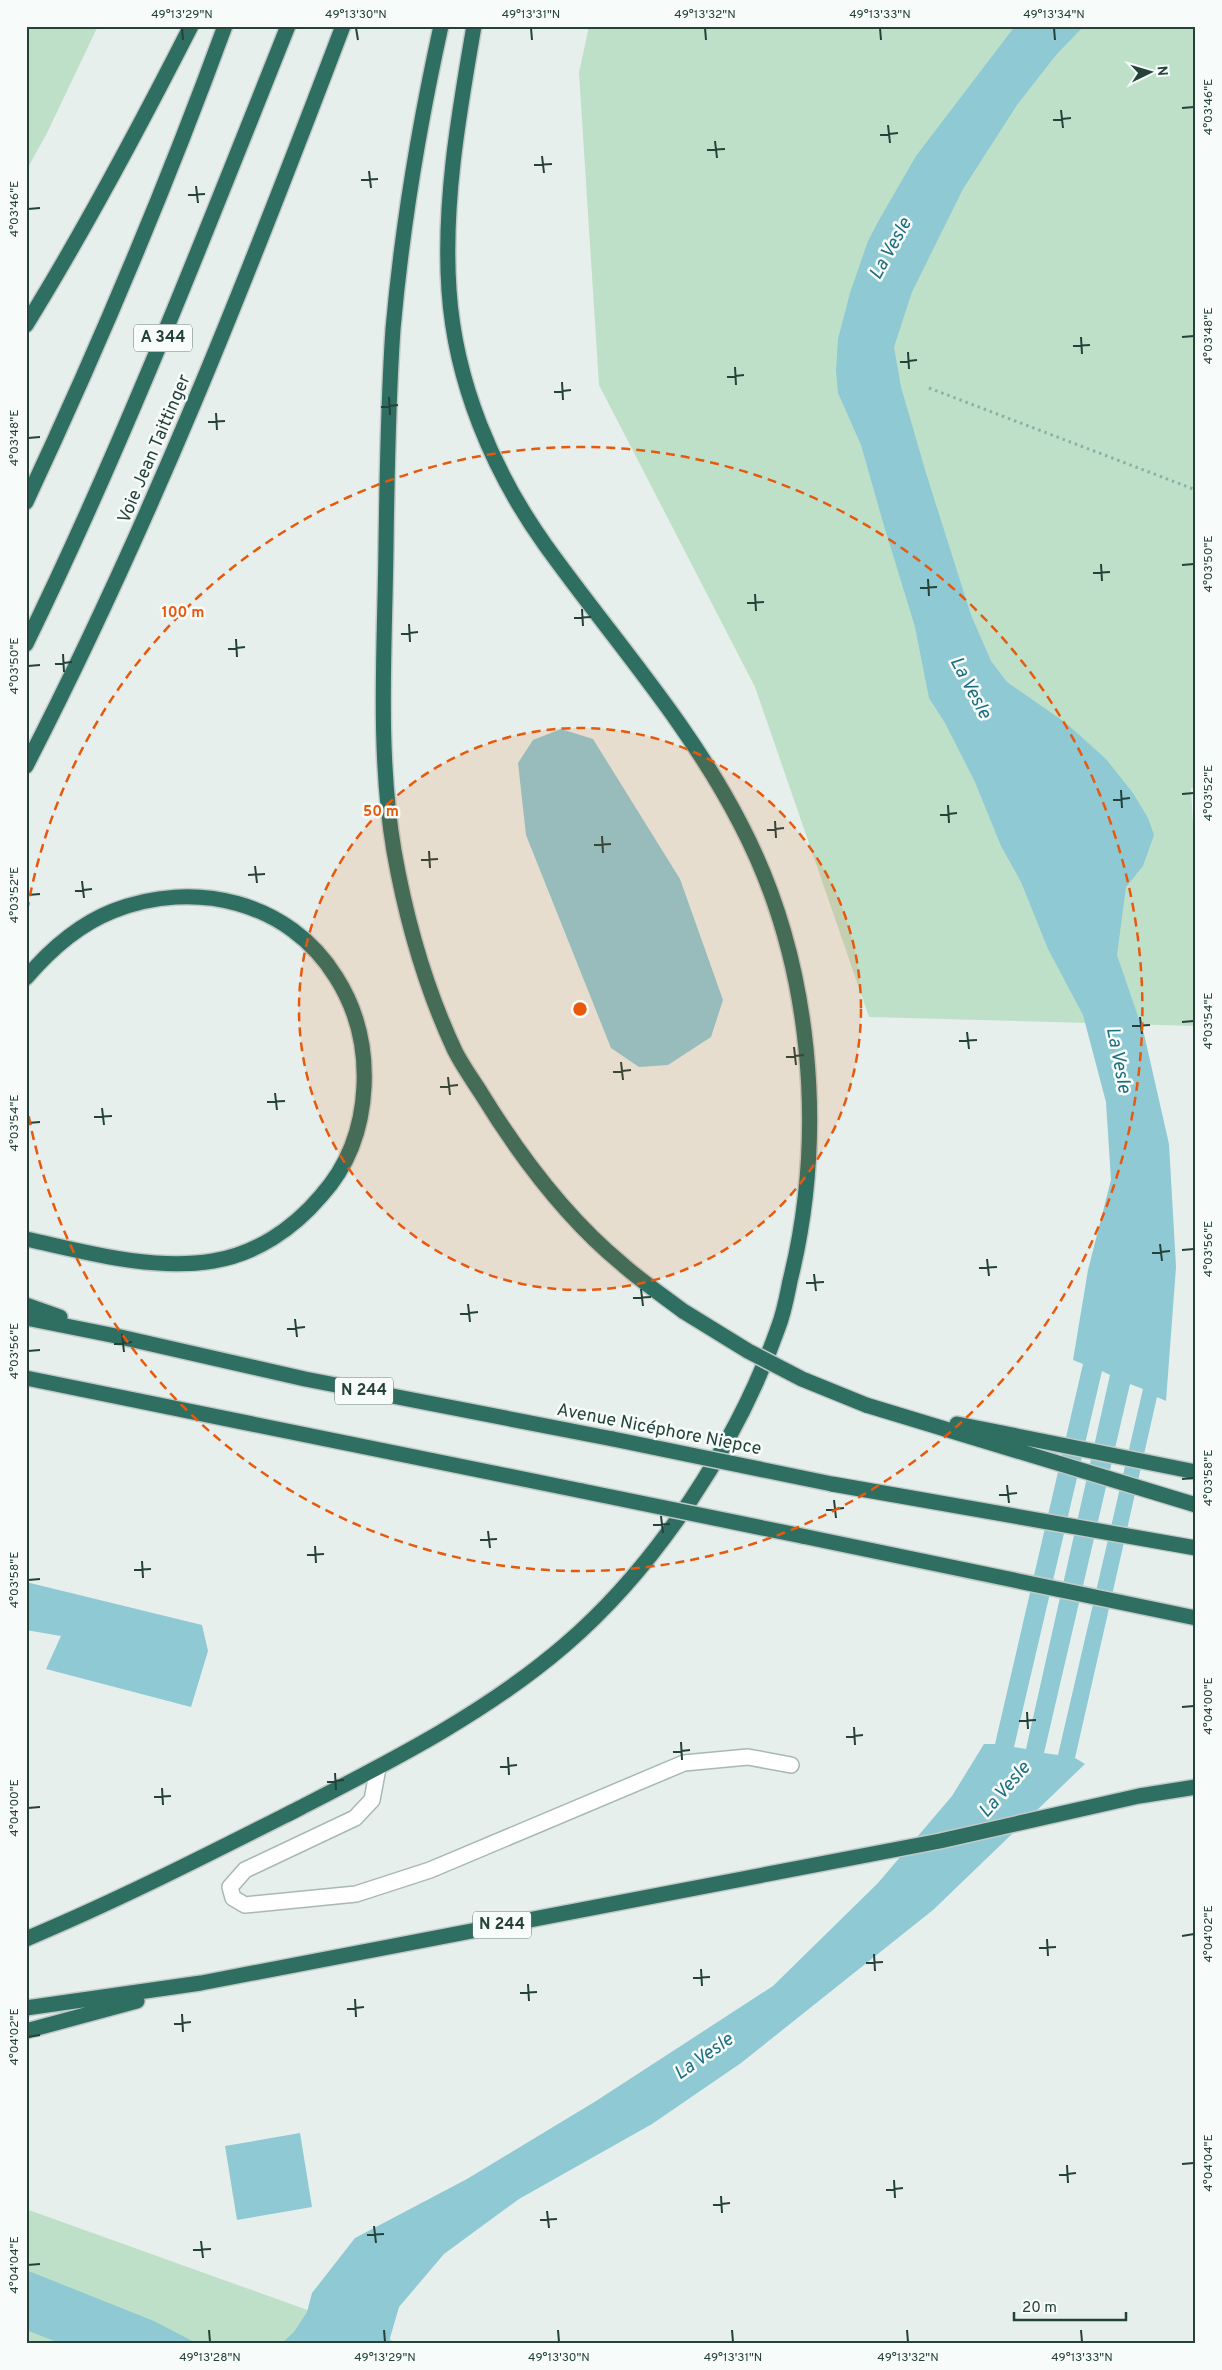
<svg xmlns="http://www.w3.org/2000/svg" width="1222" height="2370" font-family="Overpass,sans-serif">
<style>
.green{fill:#bfe0c8}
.water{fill:#8ec9d4;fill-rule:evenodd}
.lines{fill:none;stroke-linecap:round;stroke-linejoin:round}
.minor-casing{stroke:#a8b8b2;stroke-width:18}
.highway-casing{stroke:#c2cac8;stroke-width:18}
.path{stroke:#86b3a5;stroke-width:3;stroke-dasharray:2.5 4;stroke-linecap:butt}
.minor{stroke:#fff;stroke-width:15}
.highway{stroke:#2f6f62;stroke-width:15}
.highway-bridge-casing{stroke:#c2cac8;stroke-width:18;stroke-linecap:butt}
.highway-bridge{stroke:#2f6f62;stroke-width:15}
.ticks{fill:none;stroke:#24423a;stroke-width:2}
.ring{fill:none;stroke:#e8590c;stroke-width:2.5;stroke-dasharray:9 6}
.labels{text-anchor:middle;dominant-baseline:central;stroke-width:5;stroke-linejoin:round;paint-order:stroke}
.shield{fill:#f7fbf9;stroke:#637a73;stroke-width:1}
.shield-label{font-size:16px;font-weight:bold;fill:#24423a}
.street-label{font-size:18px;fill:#24423a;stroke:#f7fbf9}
.water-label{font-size:19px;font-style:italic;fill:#1c6f80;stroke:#f7fbf9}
.centre{fill:#e8590c;stroke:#f7fbf9;stroke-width:2.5}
.ring-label{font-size:15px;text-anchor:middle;font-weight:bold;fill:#e8590c;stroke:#f7fbf9;stroke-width:5;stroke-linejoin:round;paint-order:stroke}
.neatline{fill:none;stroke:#24423a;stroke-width:2}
.ticks-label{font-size:12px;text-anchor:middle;fill:#24423a}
</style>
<rect width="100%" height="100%" fill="#e6efeb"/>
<path class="green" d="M26,26H98L47,133L26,171Z
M589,26H1196V789L1191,788L1196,877V1026L869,1017L755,687L599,385L579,73Z
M26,2209L402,2344H26Z"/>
<path class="water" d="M1015,26H1084L1056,55L1017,105L963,189L912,292L894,347L901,387L926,473L971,615L991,661L1007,682L1066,723L1106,759L1133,793L1148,818L1154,835L1143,866L1126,887L1117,955L1144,1034L1169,1144L1176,1267L1166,1401L1157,1397L1075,1758L1085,1764L933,1910L741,2063L652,2124L519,2199L444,2254L399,2307L390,2338L391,2344H281L294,2332L307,2312L312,2293L355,2238L467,2179L596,2101L773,1986L878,1883L952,1796L984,1744H995L1083,1364L1073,1360L1088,1270L1111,1180L1106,1102L1083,1015L1048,949L1021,882L1001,846L975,782L945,723L929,698L915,627L882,519L861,445L838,393L836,371L838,339L850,293L868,241L879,220L916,156ZM1102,1371L1110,1375L1026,1749L1014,1747ZM1130,1384L1143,1389L1058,1755L1044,1753Z
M561,729L593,739L680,879L723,1000L711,1037L668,1065L639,1067L611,1048L526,835L518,763L533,740Z
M26,1582L202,1625L208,1651L191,1707L46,1669L61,1636L26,1630Z
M300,2133L312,2207L237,2220L225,2146Z
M26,2270L154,2321L198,2344H62L26,2330Z"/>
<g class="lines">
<defs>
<path id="minor" d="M378,1768L372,1800L355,1818L245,1870L230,1887L233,1898L245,1905L356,1894L430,1870L684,1763L748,1757L791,1765"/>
<path id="highway" d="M441,26C419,126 402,227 393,329C388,401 387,473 386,545C385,646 377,751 394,851C406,919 426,989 455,1051C462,1065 472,1079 481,1093C519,1155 565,1217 622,1264C641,1281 662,1295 683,1311
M26,325C86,228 139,128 191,26
M26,502C99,346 166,187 225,26
M26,644C124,443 205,234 288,26
M26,766C150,525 247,279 343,26
M26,978C49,951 80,924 113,911C194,879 289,901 336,977C357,1010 366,1048 364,1087C362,1128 349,1165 321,1196C293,1229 256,1254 213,1261C151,1271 86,1252 26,1239
M26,1305L60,1317
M26,1318L116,1336L305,1379L613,1439
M26,1378L582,1491
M866,1405L1196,1505
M957,1424L1196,1472
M832,1484L1196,1548
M802,1536L1196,1618
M26,1939C119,1900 209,1854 298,1809C391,1761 486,1713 565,1645C657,1566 738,1442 778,1328C784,1313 787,1296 790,1281C827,1132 812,960 740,823C688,722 612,638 546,546C493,472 455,382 449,290C443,202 459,113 474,26
M26,2008L201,1983L940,1841L1139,1796L1196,1787
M26,2031L137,2001"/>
</defs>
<use href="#minor" class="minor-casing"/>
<use href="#highway" class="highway-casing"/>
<path class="path" d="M929,388L1196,490"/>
<use href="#minor" class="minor"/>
<use href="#highway" class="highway"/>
<defs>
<path id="highway-bridge" d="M683,1311L748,1351L802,1379L866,1405
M613,1439L832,1484
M582,1491L802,1536"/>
</defs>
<use href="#highway-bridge" class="highway-bridge-casing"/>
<use href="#highway-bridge" class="highway-bridge"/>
</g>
<path class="ticks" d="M182,28L183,40M356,28L358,40M531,28L532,40M705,28L706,40M880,28L881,40M1054,28L1055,40M1182,108L1194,107M1061,110L1063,128M1053,120L1071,118M888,125L890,143M880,135L898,133M715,141L717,158M707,150L725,149M542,156L544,173M534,165L552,164M369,171L371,188M361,180L378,179M196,186L198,203M188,195L205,194M28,209L40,208M1081,337L1082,354M1182,337L1194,336M1073,346L1090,345M908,352L909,369M900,362L917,360M735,367L736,385M727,377L744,375M562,382L563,400M554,392L571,390M389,397L390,415M381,407L398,405M216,413L217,430M208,422L225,421M28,438L40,437M1101,564L1102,581M1182,565L1194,564M1093,573L1110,572M928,579L929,596M920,588L937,587M755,594L756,611M747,603L764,602M582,609L583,626M574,618L591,617M409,624L410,642M401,634L418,632M236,639L237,657M228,649L245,647M63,654L64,672M55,664L72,662M28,666L40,665M1121,790L1122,808M1182,794L1194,793M1113,800L1130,798M948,805L949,823M940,815L957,813M775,821L776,838M767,830L784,828M602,836L603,853M594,845L611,844M429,851L430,868M421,860L438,859M255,866L257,883M248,875L265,874M82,881L84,898M75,891L92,889M28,895L40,894M1140,1017L1142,1034M1182,1022L1194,1021M1132,1026L1150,1025M967,1032L969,1049M959,1041L977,1040M794,1047L796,1065M786,1057L804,1055M621,1062L623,1080M613,1072L631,1070M448,1077L450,1095M440,1087L458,1085M275,1093L277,1110M267,1102L285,1101M102,1108L104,1125M94,1117L112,1116M28,1123L40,1122M1160,1244L1162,1261M1182,1250L1194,1249M1152,1253L1170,1251M987,1259L989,1276M979,1268L997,1267M814,1274L816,1291M806,1283L824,1282M641,1289L643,1306M633,1298L651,1297M468,1304L470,1322M460,1314L478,1312M295,1319L297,1337M287,1329L305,1327M122,1334L124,1352M114,1344L132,1342M28,1351L40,1350M1182,1479L1194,1478M1007,1485L1009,1503M999,1495L1017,1493M834,1500L836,1518M826,1510L844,1508M661,1516L663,1533M653,1525L670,1524M488,1531L490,1548M480,1540L497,1539M315,1546L316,1563M307,1555L324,1554M142,1561L143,1578M134,1570L151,1569M28,1580L40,1579M1182,1707L1194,1706M1027,1712L1028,1729M1019,1721L1036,1720M854,1727L855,1745M846,1737L863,1735M681,1742L682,1760M673,1752L690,1750M508,1757L509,1775M500,1767L517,1765M335,1773L336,1790M327,1782L344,1780M162,1788L163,1805M154,1797L171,1796M28,1808L40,1807M1182,1936L1194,1934M1047,1939L1048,1956M1039,1948L1056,1947M874,1954L875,1971M866,1963L883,1962M701,1969L702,1986M693,1978L710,1977M528,1984L529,2001M520,1993L537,1992M355,1999L356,2017M347,2009L364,2007M182,2014L183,2032M174,2024L191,2022M28,2037L40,2035M1182,2164L1194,2163M1067,2165L1068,2183M1059,2175L1076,2173M894,2180L895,2198M886,2190L903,2188M721,2196L722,2213M713,2205L730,2203M547,2211L549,2228M540,2220L557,2219M374,2226L376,2243M367,2235L384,2234M201,2241L203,2258M193,2250L211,2249M28,2265L40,2264M209,2330L210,2342M384,2330L385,2342M558,2330L559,2342M732,2330L733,2342M907,2330L908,2342M1081,2330L1082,2342"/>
<circle cx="580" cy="1009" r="281" fill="#e8590c" fill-opacity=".12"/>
<g class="ring">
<circle cx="580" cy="1009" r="281"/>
<path d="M27 911A562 562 0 1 1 27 1107"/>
</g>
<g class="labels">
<g class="shield">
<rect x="134" y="324.5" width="58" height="27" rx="4"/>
<rect x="335" y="1377.5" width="58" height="27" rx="4"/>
<rect x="473" y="1911.5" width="58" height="27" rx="4"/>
</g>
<g class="shield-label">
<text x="163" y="338">A 344</text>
<text x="364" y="1391">N 244</text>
<text x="502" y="1925">N 244</text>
</g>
<g class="street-label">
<text transform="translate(155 449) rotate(-67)">Voie Jean Taittinger</text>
<text transform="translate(659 1430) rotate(11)">Avenue Nicéphore Niepce</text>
</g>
<g class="water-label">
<text transform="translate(891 249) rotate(-61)">La Vesle</text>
<text transform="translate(970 688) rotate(62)">La Vesle</text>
<text transform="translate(1118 1060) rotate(79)">La Vesle</text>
<text transform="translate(1005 1790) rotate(-49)">La Vesle</text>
<text transform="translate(704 2057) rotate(-35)">La Vesle</text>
</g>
</g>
<circle cx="580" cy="1009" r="8" class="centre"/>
<g class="ring-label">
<text x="183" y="617">100 m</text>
<text x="381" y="816">50 m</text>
</g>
<rect width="1222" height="2370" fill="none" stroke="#f7fbf9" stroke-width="55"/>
<g transform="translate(1150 72) rotate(85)" stroke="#f7fbf9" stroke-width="4" paint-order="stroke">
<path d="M0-4L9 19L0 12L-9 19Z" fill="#24423a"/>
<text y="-8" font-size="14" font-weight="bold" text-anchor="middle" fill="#24423a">N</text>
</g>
<path d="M1014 2312v8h112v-8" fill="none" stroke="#24423a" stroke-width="2.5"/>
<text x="1022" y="2312" font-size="15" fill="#24423a" stroke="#f7fbf9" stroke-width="4" paint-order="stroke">20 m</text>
<rect x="28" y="28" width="1166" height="2314" class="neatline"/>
<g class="ticks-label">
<text x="182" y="18">49°13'29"N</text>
<text x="356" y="18">49°13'30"N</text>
<text x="531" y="18">49°13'31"N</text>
<text x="705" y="18">49°13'32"N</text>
<text x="880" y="18">49°13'33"N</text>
<text x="1054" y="18">49°13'34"N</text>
<text transform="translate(1208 107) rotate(-90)" y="4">4°03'46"E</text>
<text transform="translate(14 209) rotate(-90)" y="4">4°03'46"E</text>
<text transform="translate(1208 336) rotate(-90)" y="4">4°03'48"E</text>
<text transform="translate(14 438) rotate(-90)" y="4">4°03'48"E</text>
<text transform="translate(1208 564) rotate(-90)" y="4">4°03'50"E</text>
<text transform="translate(14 666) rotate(-90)" y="4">4°03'50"E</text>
<text transform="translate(1208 793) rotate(-90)" y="4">4°03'52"E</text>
<text transform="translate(14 895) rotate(-90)" y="4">4°03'52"E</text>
<text transform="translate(1208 1021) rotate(-90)" y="4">4°03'54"E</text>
<text transform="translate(14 1123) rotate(-90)" y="4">4°03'54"E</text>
<text transform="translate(1208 1249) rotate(-90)" y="4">4°03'56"E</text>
<text transform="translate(14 1351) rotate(-90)" y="4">4°03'56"E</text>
<text transform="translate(1208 1478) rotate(-90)" y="4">4°03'58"E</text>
<text transform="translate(14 1580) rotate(-90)" y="4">4°03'58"E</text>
<text transform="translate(1208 1706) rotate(-90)" y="4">4°04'00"E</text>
<text transform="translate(14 1808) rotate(-90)" y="4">4°04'00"E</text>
<text transform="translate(1208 1934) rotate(-90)" y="4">4°04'02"E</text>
<text transform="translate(14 2037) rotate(-90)" y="4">4°04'02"E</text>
<text transform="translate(1208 2163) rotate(-90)" y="4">4°04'04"E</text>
<text transform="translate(14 2265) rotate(-90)" y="4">4°04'04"E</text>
<text x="210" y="2361">49°13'28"N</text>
<text x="385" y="2361">49°13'29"N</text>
<text x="559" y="2361">49°13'30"N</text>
<text x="733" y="2361">49°13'31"N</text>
<text x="908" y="2361">49°13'32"N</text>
<text x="1082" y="2361">49°13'33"N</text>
</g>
</svg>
